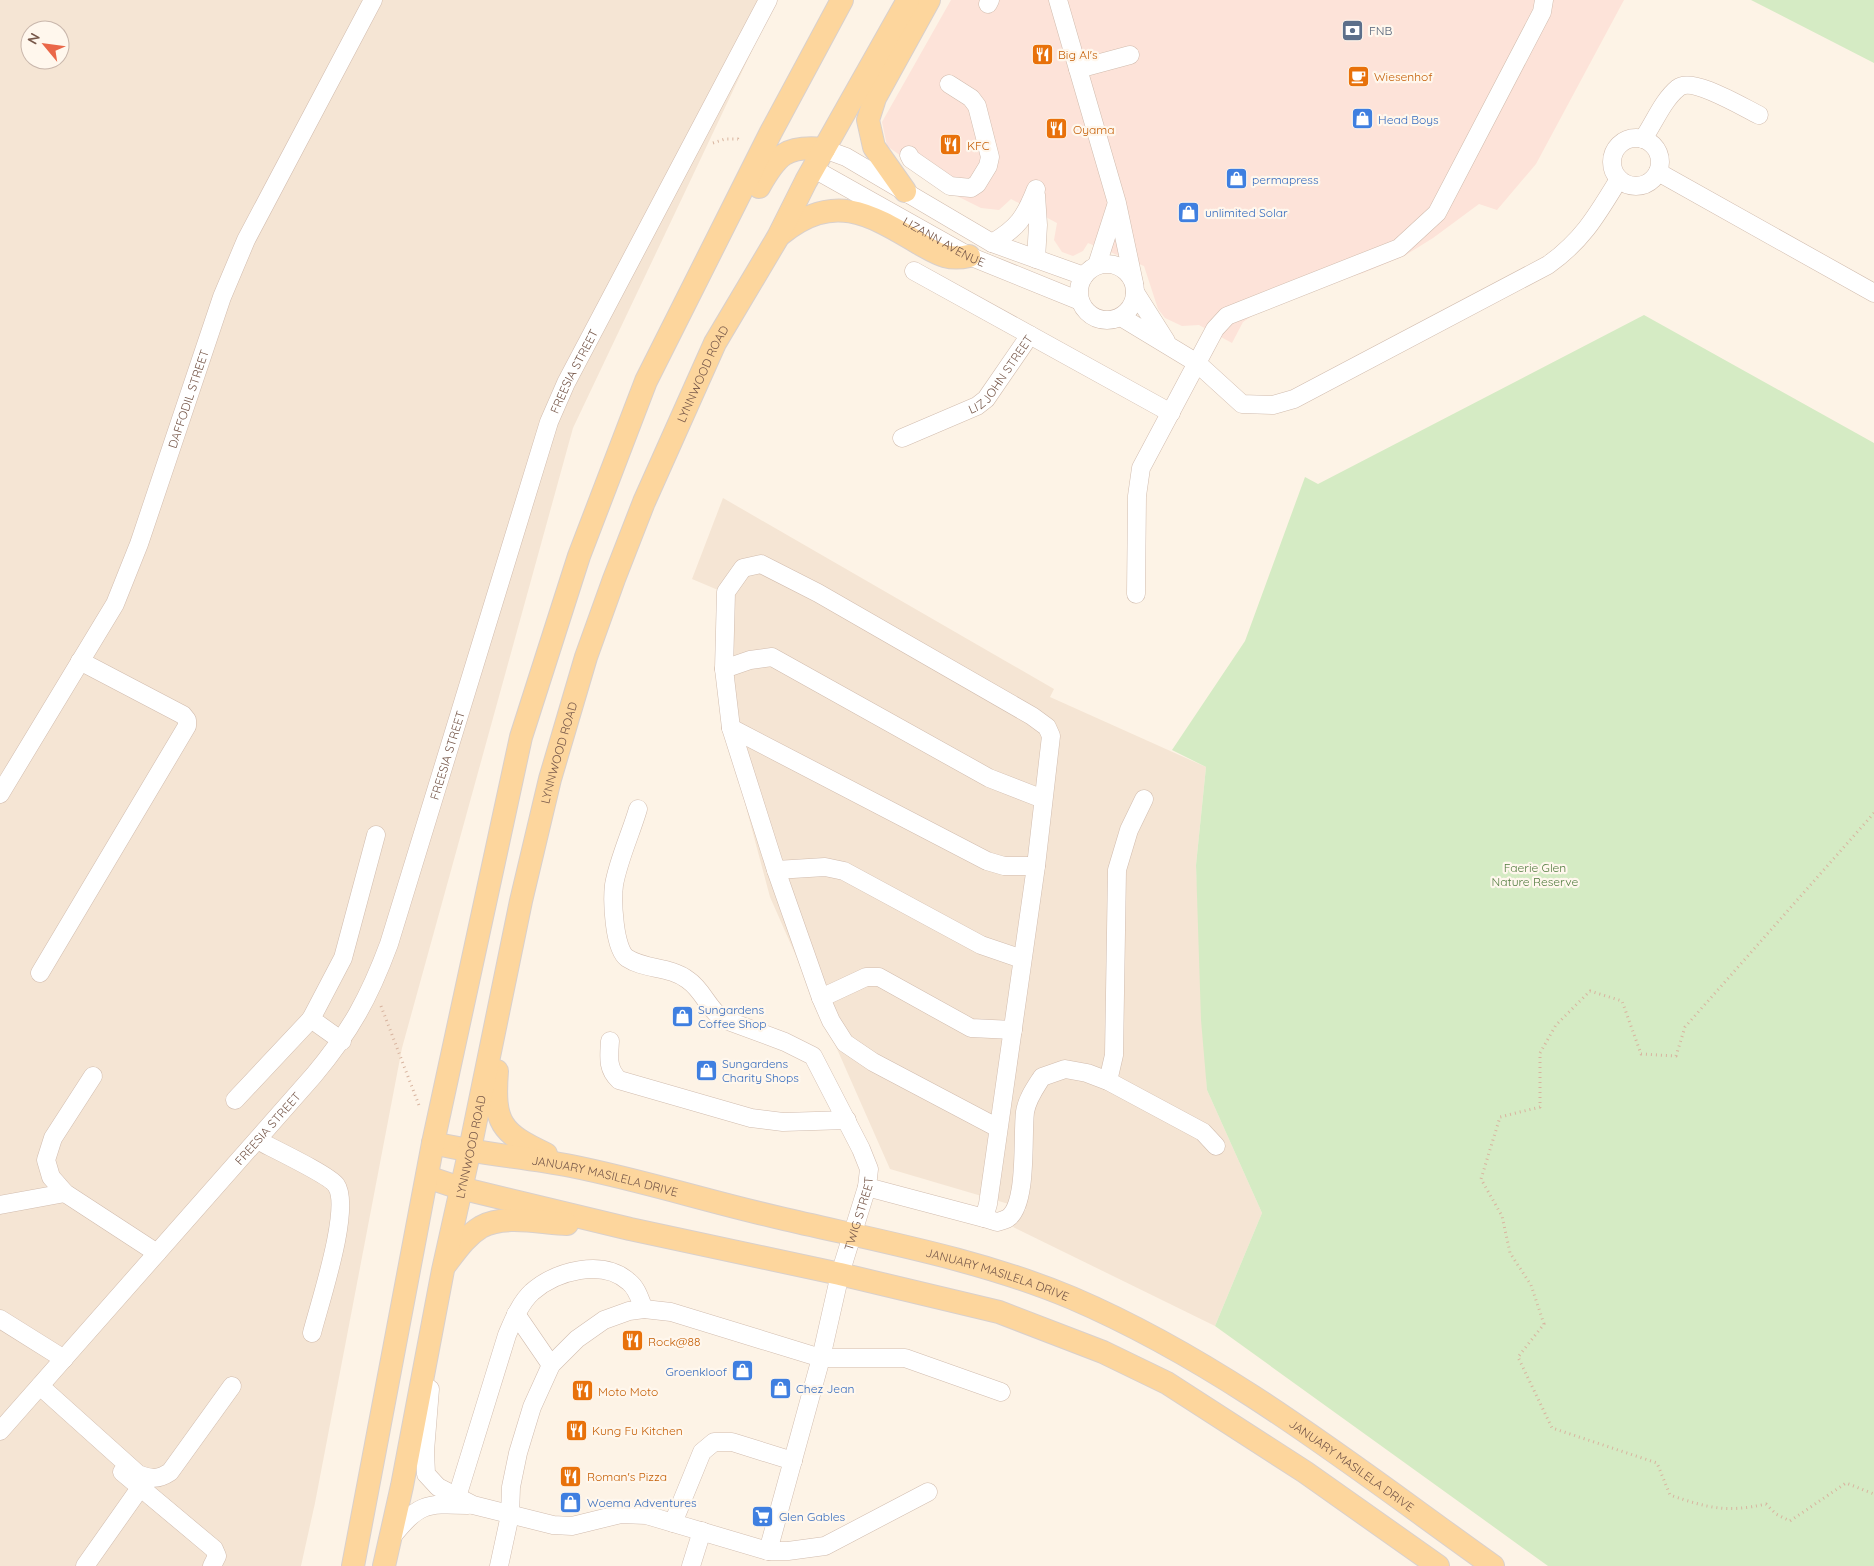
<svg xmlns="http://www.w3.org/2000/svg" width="1874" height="1566" font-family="Quicksand,sans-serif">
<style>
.residential{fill:#f5e5d4;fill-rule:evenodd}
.commercial{fill:#fde3d9}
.green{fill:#d5ebc4}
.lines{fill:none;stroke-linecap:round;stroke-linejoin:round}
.minor-casing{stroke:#d1bcae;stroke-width:19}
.major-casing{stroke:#d9d0cc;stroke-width:24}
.path{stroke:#d8b49f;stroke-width:3;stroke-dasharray:1 4;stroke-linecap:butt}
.minor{stroke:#fff;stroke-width:18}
.major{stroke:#fdd69d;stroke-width:22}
.labels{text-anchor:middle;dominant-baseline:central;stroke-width:4.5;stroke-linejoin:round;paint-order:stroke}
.service-label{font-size:12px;fill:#4e5e75;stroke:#fff7ed;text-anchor:start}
.food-label{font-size:12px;fill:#c56008;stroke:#fff7ed;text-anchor:start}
.shop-label{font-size:12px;fill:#366cbe;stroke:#fff7ed;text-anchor:start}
.street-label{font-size:12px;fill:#77584a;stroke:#fff7ed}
.park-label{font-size:12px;fill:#547d41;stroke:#fff7ed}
</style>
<rect width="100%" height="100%" fill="#fdf3e6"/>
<path class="residential" d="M0,0H776L573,428L402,1048L315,1503L301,1566H0ZM30,30H60V60H30Z
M723,498L1054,689L1050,697L1206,767L1196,865L1207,1090L1262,1213L1215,1326L1013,1227L1026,1209L890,1169L770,897L725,728L718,590L692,579Z"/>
<path class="commercial" d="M951,0H1624L1536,164L1497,210L1479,204L1433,238L1404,256L1363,273L1274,301L1243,322L1232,343L1199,325L1182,326L1165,318L1158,309L1144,266L1088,243L1083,251L1073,256L1062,252L1054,240L1057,223L1011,199L999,210L981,208L959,197L887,146L882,122Z"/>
<path class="green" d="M1751,0H1874V63Z
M1644,315L1874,443V1566H1548L1215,1326L1262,1213L1207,1090L1201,1020L1196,865L1206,767L1172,750L1245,641L1305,477L1318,484Z"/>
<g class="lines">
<defs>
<g id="minor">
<path d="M1058,0L1078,69"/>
<path d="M988,4L990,0"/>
<path d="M1130,55L1078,69L1117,203L1134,283"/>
<circle cx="1636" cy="162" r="24"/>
<path d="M1643,139C1654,123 1663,100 1678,88C1692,76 1744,108 1759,115"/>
<path d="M824,149L846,157L992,243L1084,276"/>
<path d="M909,155L911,159L950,186L971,188L977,184L988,166L990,157L977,106L971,98L949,84"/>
<path id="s1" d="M814,169L969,256L1080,301"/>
<path d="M1658,172L1874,293"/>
<path d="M992,243C1018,228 1025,217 1036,189"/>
<path d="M1036,259L1038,225L1036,195"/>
<circle cx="1107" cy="292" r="28"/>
<path d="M1097,265L1116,206"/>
<path d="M914,271L1171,413"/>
<path d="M1135,292L1166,341"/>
<path d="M1121,317L1197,363L1242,404L1273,405L1294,399L1548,265C1583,240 1597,215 1619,179"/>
<path id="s2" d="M902,438L977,406L986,399L1030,335"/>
<path d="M1136,594L1137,496L1141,468L1215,329L1227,316L1399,248L1437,213L1542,12L1544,0"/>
<path d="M724,669L750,660L772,657L989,778L1043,799"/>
<path d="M731,728L987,861L1004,866H1036"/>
<path id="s3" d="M0,794L115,604L139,544L222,297L246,240L373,0"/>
<path d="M776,870L825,867L844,871L981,945L1022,959"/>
<path d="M40,973L187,726V720L183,715L80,661"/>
<path d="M821,998L866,977H879L971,1028L1013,1030"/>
<path d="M342,1041L311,1019L343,958L376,835"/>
<path d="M610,1041C609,1057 607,1069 619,1080L751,1118L783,1122L847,1120"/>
<path d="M93,1076L53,1138L46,1160L51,1177L65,1193L157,1253"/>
<path d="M1108,1081L1114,1055L1117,870L1129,830L1144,799"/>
<path d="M235,1100L311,1019"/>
<path d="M257,1140C272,1148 329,1175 336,1185C352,1207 319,1305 312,1333"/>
<path d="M867,1187L984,1218L988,1204L1036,866L1051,736L1047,727L1032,716L818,593L761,564L743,568L726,592L724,669L731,728L776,870L821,998L831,1021L845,1043L873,1062L998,1128"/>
<path d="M0,1205L65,1193"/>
<path d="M984,1218L997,1222C1001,1221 1005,1220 1008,1218C1028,1204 1022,1135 1025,1112C1027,1099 1035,1088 1042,1077L1065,1069L1087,1073L1108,1081L1203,1132L1216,1146"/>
<path d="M516,1314L551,1365"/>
<path d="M0,1319L64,1359"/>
<path d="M40,1386L138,1474C151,1479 158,1480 170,1472L232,1386"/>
<path id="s4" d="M430,1389L425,1451L426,1474L438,1487L473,1505L553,1525L572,1526L621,1514L646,1515L768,1551L821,1358L840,1274L867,1187L869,1169L861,1149L813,1056L785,1042L723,1019C708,1009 703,990 688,980C670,966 645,970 627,958C614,949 612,901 614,885C618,861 631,833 638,809"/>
<path id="s5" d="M0,1431L314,1075C350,1032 369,998 389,944L549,422L566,383L768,0"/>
<path d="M122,1472L214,1549L217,1556L212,1566"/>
<path d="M457,1497L507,1335C513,1321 520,1303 532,1292C556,1271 603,1258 629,1282C637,1288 640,1300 644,1309"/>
<path d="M673,1523L702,1452L714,1442H732L793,1461"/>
<path d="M390,1539C419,1504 423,1503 468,1505"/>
<path d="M768,1551H788L825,1546L928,1492"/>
<path d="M85,1566L140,1488"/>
<path d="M499,1566L510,1515L511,1487L518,1453L532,1407L551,1365L577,1339L604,1320L629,1311L644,1309L671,1312L821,1358H905L1001,1392"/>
<path d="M691,1566L702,1531"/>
</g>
<g id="major">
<path d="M759,187C777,155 786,145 824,149"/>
<path d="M905,191L874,147L868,120L875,98L929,0"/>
<path d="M781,234C834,192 868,213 920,244C938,254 948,261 969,256"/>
<path d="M497,1071C493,1123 501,1133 546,1154"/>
<path id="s6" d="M433,1143C479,1154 525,1157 571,1166C641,1180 710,1202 780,1218C878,1241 979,1259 1072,1298C1226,1364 1358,1470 1493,1566"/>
<path d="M427,1177L460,1188L630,1229L840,1274L999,1312L1103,1352L1167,1383L1305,1472L1438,1566"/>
<path d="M446,1264C456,1251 466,1236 481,1227C504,1214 541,1223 567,1224"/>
<path d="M353,1566L433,1143L521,737L579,556L646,381L771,132L842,0"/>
<path id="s7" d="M384,1566L402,1486L443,1270L470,1149L521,901L550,779L586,657L614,579L644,502L715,343L778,237L806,181L908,0"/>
</g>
</defs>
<use href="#minor" class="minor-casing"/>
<use href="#major" class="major-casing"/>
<path class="path" d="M713,143L725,139H738L741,142
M1874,813L1685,1027L1676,1056L1641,1054L1622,1001L1590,991L1556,1025L1540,1053V1107L1500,1117L1481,1179L1502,1216L1510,1253L1531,1285L1544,1324L1518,1357L1552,1428L1657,1463L1670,1495C1708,1508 1726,1513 1766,1504L1776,1514L1790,1521L1846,1483L1874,1494
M381,1006L420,1108"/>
<use href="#minor" class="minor"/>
<use href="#major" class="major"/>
</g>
<defs>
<symbol id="bank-square" viewBox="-11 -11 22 22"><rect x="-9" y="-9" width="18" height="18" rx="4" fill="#5c6f8a" stroke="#fff7ed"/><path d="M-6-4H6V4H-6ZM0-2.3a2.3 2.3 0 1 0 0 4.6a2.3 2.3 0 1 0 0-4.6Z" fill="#fff"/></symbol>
<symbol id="restaurant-square" viewBox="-11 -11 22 22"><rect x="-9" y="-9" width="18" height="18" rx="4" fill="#e8710a" stroke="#fff7ed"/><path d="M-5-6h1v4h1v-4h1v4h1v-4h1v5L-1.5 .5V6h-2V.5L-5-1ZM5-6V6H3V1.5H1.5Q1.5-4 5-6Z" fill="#fff"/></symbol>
<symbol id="cafe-square" viewBox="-11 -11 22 22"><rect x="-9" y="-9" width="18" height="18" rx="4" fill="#e8710a" stroke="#fff7ed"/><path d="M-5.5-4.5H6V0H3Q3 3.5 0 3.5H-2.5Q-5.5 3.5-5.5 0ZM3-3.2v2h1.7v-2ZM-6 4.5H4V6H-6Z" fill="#fff"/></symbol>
<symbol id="shop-square" viewBox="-11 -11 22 22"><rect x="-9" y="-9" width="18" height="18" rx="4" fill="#3f7fe0" stroke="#fff7ed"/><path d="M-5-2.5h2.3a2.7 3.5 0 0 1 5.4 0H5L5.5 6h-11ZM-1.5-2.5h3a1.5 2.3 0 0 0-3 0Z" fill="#fff"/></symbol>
<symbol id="supermarket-square" viewBox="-11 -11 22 22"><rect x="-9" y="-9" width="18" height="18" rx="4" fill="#3f7fe0" stroke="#fff7ed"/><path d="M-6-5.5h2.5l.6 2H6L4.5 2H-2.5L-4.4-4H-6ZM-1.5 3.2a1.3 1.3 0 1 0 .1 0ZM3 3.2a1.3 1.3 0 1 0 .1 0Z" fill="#fff"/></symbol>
</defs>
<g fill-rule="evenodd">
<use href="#bank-square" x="1340" y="18" width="25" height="25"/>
<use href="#restaurant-square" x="1030" y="42" width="25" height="25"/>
<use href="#cafe-square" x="1346" y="64" width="25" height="25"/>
<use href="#shop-square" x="1350" y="106" width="25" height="25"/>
<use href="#restaurant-square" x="1044" y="116" width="25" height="25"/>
<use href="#restaurant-square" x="938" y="132" width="25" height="25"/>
<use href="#shop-square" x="1224" y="166" width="25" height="25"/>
<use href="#shop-square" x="1176" y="200" width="25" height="25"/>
<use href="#shop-square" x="670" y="1004" width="25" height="25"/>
<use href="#shop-square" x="694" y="1058" width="25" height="25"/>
<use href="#restaurant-square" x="620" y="1328" width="25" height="25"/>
<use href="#shop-square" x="730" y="1358" width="25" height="25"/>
<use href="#shop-square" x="768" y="1376" width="25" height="25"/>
<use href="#restaurant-square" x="570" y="1378" width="25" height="25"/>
<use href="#restaurant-square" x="564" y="1418" width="25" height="25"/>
<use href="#restaurant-square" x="558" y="1464" width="25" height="25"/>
<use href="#shop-square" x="558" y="1490" width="25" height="25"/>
<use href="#supermarket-square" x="750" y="1504" width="25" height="25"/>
</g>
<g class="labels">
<g class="service-label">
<text x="1369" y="30">FNB</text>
</g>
<g class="food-label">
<text x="1058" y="54">Big Al's</text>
<text x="1374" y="76">Wiesenhof</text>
<text x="1073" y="129">Oyama</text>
<text x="967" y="145">KFC</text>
<text x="648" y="1341">Rock@88</text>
<text x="598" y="1391">Moto Moto</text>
<text x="592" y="1430">Kung Fu Kitchen</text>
<text x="587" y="1476">Roman's Pizza</text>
</g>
<g class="shop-label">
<text x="1378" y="119">Head Boys</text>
<text x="1252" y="179">permapress</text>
<text x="1205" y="212">unlimited Solar</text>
<text x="698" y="1009">Sungardens<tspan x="698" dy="14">Coffee Shop</tspan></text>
<text x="722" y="1063">Sungardens<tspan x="722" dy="14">Charity Shops</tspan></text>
<text x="727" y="1371" text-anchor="end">Groenkloof</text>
<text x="796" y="1388">Chez Jean</text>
<text x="587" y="1502">Woema Adventures</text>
<text x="779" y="1516">Glen Gables</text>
</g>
<g class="street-label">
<text stroke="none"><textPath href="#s1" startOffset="149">LIZANN AVENUE</textPath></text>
<text stroke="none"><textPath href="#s5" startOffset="1229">FREESIA STREET</textPath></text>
<text stroke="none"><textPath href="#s2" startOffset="121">LIZJOHN STREET</textPath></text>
<text stroke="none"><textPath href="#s7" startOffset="1238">LYNNWOOD ROAD</textPath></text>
<text stroke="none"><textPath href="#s3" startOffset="440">DAFFODIL STREET</textPath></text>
<text stroke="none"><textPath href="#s7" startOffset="832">LYNNWOOD ROAD</textPath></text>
<text stroke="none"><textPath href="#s5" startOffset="824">FREESIA STREET</textPath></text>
<text stroke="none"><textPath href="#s5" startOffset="404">FREESIA STREET</textPath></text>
<text stroke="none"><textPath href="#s7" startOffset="428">LYNNWOOD ROAD</textPath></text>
<text stroke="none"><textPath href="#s6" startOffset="175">JANUARY MASILELA DRIVE</textPath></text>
<text stroke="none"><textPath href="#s4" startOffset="796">TWIG STREET</textPath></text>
<text stroke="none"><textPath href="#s6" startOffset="580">JANUARY MASILELA DRIVE</textPath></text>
<text stroke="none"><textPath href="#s6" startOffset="985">JANUARY MASILELA DRIVE</textPath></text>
</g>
<g class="park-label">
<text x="1535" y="867">Faerie Glen<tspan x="1535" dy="14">Nature Reserve</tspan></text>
</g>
</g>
<g transform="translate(45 45) rotate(299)"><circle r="24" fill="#fff7ed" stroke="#c9b7ac"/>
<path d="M0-4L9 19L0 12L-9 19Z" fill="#ea6748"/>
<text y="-8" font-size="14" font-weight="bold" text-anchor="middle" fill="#77584a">N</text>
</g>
</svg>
